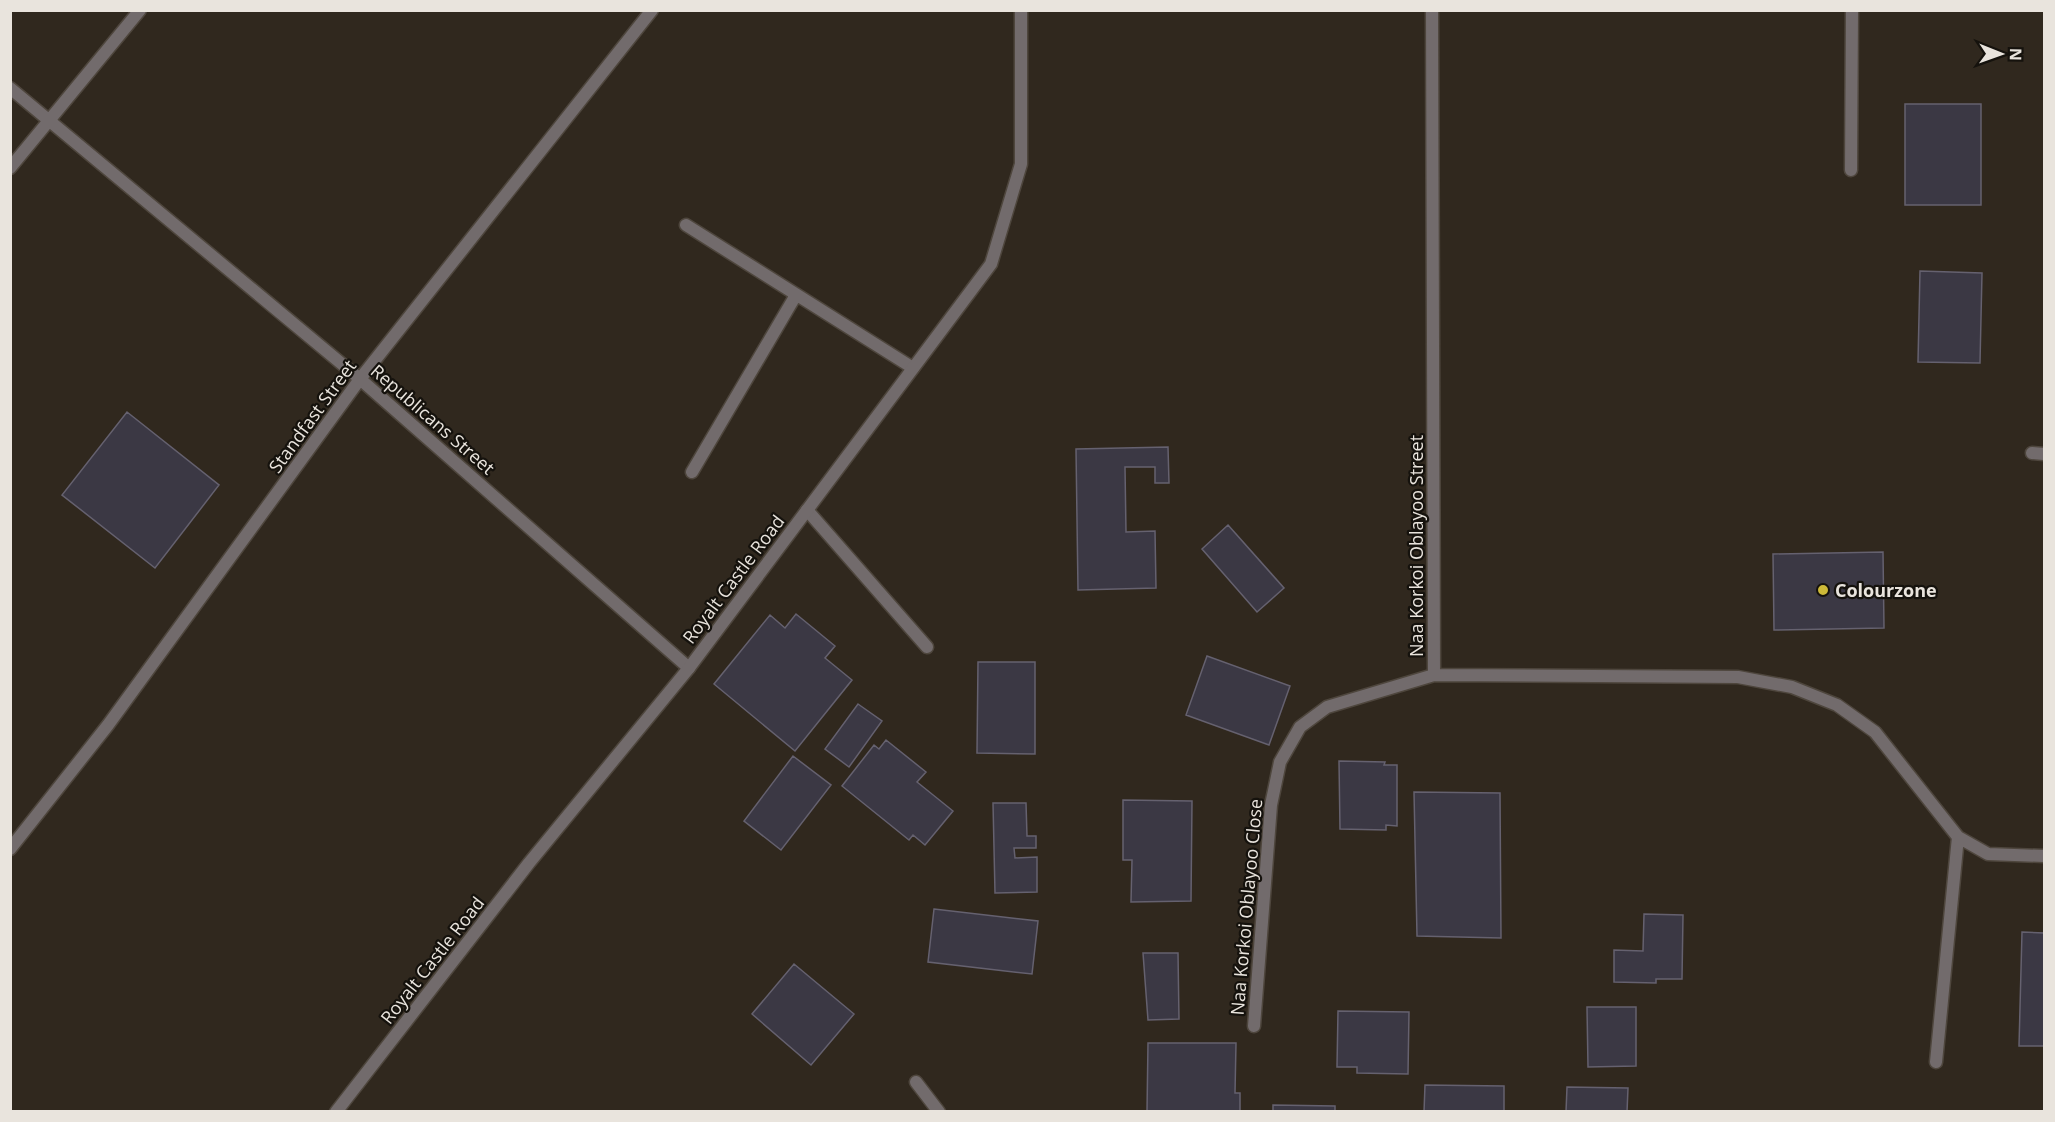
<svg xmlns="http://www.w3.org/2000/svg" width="2055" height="1122" font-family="'Open Sans',sans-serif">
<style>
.building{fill:#3b3844;stroke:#65616f;stroke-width:1.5}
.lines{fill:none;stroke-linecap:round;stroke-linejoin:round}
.service-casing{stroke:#4e463d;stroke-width:15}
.minor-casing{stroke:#4e463d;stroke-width:15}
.tertiary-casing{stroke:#4e463d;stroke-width:15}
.service{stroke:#726b6c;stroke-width:12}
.minor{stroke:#726b6c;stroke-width:12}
.tertiary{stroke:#726b6c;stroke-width:12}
.poi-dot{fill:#cdb938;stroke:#15120d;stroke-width:2}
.labels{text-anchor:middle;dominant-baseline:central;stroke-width:4.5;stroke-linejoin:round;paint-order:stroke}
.street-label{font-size:18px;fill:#e9e4dd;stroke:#15120d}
.poi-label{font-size:18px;font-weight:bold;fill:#e9e4dd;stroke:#15120d;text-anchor:start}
</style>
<rect width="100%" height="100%" fill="#30281e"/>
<path class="building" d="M1905,104H1981V205H1905Z
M1920,271L1982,273L1980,363L1918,362Z
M127,412L219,485L155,568L62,495Z
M1168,447L1169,483H1155V467H1125L1126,532L1155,531L1156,588L1078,590L1076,449Z
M1228,525L1284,588L1257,612L1202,549Z
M1883,552L1884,628L1774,630L1773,554Z
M796,614L835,646L825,658L852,680L795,751L714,684L770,615L785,628Z
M1207,656L1290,686L1269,745L1186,715Z
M978,662H1035V754L977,753Z
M858,704L882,721L849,767L825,749Z
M886,740L926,772L917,782L953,811L925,845L913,835L909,840L842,786L874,745L879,749Z
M793,756L831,785L781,850L744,821Z
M1339,761L1385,762L1384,765H1397V826L1386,825V830L1340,829Z
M1414,792L1500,793L1501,938L1417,936Z
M1123,800L1192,801L1191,901L1131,902L1132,860H1123Z
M993,803H1026L1027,836H1036V848H1014L1015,858L1037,857V892L995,893Z
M934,909L1038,921L1032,974L928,962Z
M1644,914L1683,915L1682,979H1656V983L1614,982V950L1643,951Z
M2022,932L2044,933V1046H2019Z
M1143,953H1178L1179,1019L1148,1020Z
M794,964L854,1014L811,1065L752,1014Z
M1587,1007H1636V1066L1588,1067Z
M1338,1011L1409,1012L1408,1074L1357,1073V1067H1337Z
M1148,1043H1236L1235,1093H1240V1112H1147Z
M1425,1085L1504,1086V1112H1424Z
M1567,1087L1628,1088L1627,1112H1566Z
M1273,1105L1335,1106V1112H1273Z"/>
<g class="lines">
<defs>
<path id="service" d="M686,225L913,368
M2032,453L2044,454
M692,472L796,295
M807,510L927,647"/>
<path id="minor" d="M1432,10L1434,675
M10,88L360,379L689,668
M10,168L140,10
M1851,170L1852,10
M10,849L108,725L360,379L652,10
M1254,1026L1271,805L1280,762L1300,727L1327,707L1434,675L1738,677L1792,687L1837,705L1875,732L1958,837L1988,854L2044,856
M1936,1062L1958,837
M916,1082L939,1112"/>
<path id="tertiary" d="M336,1112L529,863L689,668L991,264L1021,164V10"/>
</defs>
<use href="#service" class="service-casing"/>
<use href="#minor" class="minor-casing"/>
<use href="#tertiary" class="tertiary-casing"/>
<use href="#service" class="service"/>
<use href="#minor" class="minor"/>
<use href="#tertiary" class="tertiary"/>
</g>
<circle class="poi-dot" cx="1823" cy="590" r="6"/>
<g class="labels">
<g class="street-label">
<text transform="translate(312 416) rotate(-54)">Standfast Street</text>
<text transform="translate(433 419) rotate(41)">Republicans Street</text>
<text transform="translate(1416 546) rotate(-90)">Naa Korkoi Oblayoo Street</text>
<text transform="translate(733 579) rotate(-53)">Royalt Castle Road</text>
<text transform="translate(1246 907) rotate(-85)">Naa Korkoi Oblayoo Close</text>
<text transform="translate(432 960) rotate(-52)">Royalt Castle Road</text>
</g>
<g class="poi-label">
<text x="1835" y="590">Colourzone</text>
</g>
</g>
<rect width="2055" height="1122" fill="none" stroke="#e9e4dd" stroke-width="24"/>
<g transform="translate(2001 54) rotate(91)" stroke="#15120d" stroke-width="4.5" paint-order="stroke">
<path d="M0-4.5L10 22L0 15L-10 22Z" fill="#e9e4dd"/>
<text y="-9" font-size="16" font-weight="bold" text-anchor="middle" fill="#e9e4dd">N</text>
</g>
</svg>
